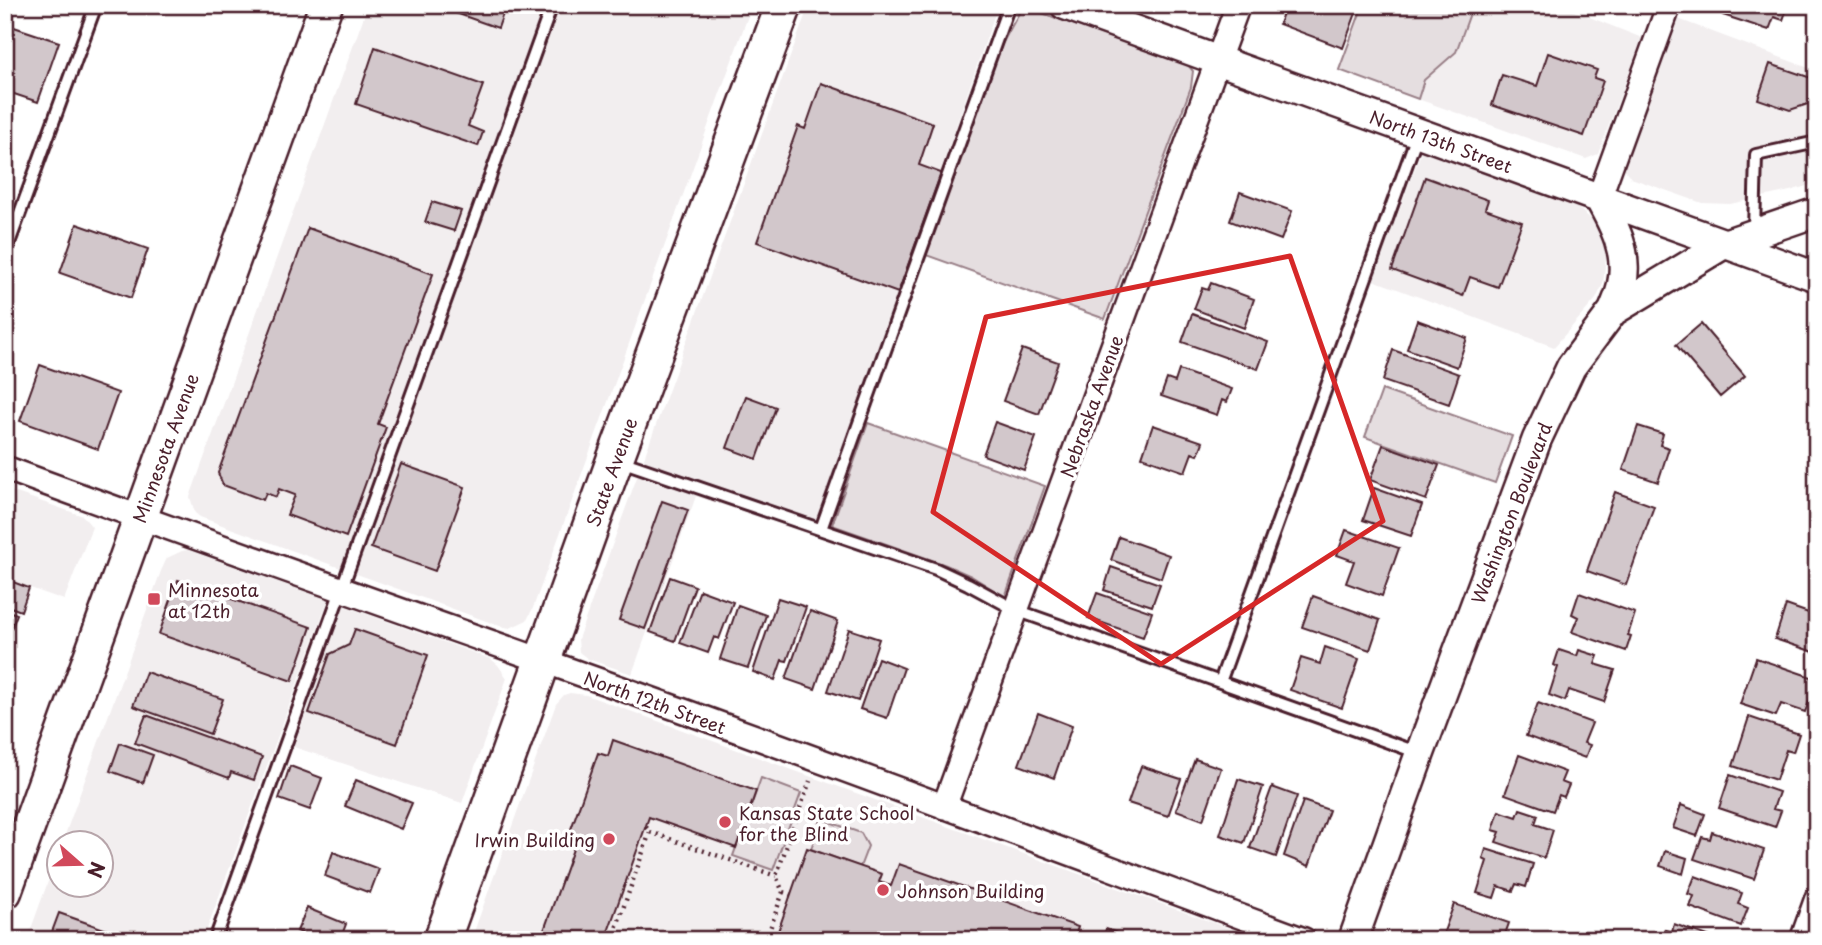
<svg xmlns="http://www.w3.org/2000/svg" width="1822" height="945" font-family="'Playpen Sans',sans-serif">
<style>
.built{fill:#f2eeef}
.green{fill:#e5dee0;stroke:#987e86;stroke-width:2}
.building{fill:#d2c7cb;stroke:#4a1f2b;stroke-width:2}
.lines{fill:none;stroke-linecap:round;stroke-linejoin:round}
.service-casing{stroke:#4a1f2b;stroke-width:16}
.minor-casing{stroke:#4a1f2b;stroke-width:28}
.tertiary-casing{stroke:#4a1f2b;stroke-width:33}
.secondary-casing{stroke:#4a1f2b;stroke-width:37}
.primary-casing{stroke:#4a1f2b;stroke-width:40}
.path{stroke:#4a1f2b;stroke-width:4.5;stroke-dasharray:2 5;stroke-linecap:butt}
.service{stroke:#fff;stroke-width:10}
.minor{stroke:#fff;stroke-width:23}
.tertiary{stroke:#fff;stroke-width:28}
.secondary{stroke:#fff;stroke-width:32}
.primary{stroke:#fff;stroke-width:35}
.marked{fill:none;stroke:#d62828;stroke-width:5;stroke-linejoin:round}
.poi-dot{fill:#d1495b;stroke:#fff;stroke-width:2.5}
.labels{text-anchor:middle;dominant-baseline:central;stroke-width:7;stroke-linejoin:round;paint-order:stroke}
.street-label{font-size:18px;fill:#4a1f2b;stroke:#fff}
.poi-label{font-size:18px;fill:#4a1f2b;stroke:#fff;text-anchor:start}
</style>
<rect width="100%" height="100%" fill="#fff"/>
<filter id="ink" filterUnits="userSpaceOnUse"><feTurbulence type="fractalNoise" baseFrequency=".0143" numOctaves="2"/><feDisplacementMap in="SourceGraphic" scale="14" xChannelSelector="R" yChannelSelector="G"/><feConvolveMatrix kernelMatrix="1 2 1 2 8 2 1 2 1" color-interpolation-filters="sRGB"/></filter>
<g filter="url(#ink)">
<path class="built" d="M368,5H752L533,608L527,620L510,628L500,626L200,517L195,513L190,497Z
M809,5H998L814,535L696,496L632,674L588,659L579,652L578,639Z
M1473,5H1559L1642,38L1598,154L1586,159L1418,99L1424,80L1456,52Z
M1678,19L1817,71V183L1790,191L1730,204L1702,203L1631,178L1623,167Z
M1422,150L1576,207L1594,221L1601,233L1606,256L1603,284L1596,299L1554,347L1373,280Z
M5,489L83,516L92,527L64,600L5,579Z
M187,550L328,600L203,940H27L59,851L60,886H102V844L62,843L161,571L167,558L182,551Z
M344,606L491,659L498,665L507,678L462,803L294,747Z
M570,693L586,695L1261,940H471L556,704L564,695Z"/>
<path class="green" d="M1363,5H1473L1456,52L1424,80L1418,99L1339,70Z
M1028,8L1188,65L1193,71L1191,87L1105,319L926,255L1002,44L1020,11Z
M1382,390L1512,436L1495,483L1365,437Z
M868,423L1045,486L1005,597L971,576L946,565L832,525Z
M761,778L801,793L773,870L733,856Z
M821,819L861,833L868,846L860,867L811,849Z"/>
<path class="building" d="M433,5H506L498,28Z
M1286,5H1359L1343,48L1279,24Z
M1726,5H1787L1788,6L1783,20L1774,17L1769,30L1723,15Z
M5,24L59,42L38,102L5,91Z
M375,47L483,85L468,126L483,132L478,146L356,104Z
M1548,53L1597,70L1594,78L1603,81L1584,136L1492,105L1502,75L1537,86Z
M1770,64L1817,80V101L1790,110L1758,99Z
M821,83L933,123L919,165L941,173L898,293L757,242L798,126L805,129Z
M1425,177L1488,200L1485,209L1522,222L1498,287L1470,277L1463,296L1392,270Z
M1240,192L1292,211L1281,240L1230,221Z
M432,202L461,211L454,231L425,222Z
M77,224L148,249L131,298L60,273Z
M308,228L433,274L378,424L386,427L346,537L287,515L295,495L279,489L276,497L266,493L263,500L223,485L218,473Z
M1211,283L1254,299L1244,328L1194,309L1202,288L1208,290Z
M1192,314L1268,342L1258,369L1182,342Z
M1417,320L1467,338L1457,367L1407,349Z
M1701,324L1745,376L1720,397L1676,345Z
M1022,349L1058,362L1039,414L1003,401Z
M1393,350L1459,374L1449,404L1383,381Z
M40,365L118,393L98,449L20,421Z
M1179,370L1232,389L1227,402L1222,400L1217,415L1161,396L1167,379L1175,382Z
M746,396L776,407L757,459L727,448Z
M995,422L1036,437L1024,470L983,455Z
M1153,425L1203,442L1198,455L1192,453L1185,472L1142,457Z
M1638,426L1663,434L1660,445L1669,448L1658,482L1623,470Z
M1383,445L1439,465L1426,500L1370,480Z
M401,464L465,487L435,571L371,548Z
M1374,488L1422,505L1411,536L1363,520Z
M1615,492L1654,506L1626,585L1587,571Z
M662,501L688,510L645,629L619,620Z
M1346,530L1399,548L1382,596L1346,583L1354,561L1337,555Z
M1119,537L1169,555L1161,578L1111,560Z
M1111,567L1160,584L1152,606L1104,590Z
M670,577L695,586L675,641L650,632Z
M5,579L29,588L21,611L5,605Z
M178,580L311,627L292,681L159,634Z
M700,590L733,602L719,639L714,637L708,653L680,643Z
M1097,593L1152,612L1143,637L1088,618Z
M1579,593L1635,613L1628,635L1631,636L1626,651L1572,632L1578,617L1572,614Z
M1313,596L1380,620L1370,650L1302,627Z
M778,598L806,607L787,661L782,660L775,680L753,672Z
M738,605L766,615L748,668L720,659Z
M1786,605L1817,616V653L1775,639Z
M5,610L17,614L7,639L5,638Z
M810,611L838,621L815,689L786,679Z
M355,629L428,655L397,744L309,713L330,654L349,645Z
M849,629L879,639L858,701L828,691Z
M1325,647L1359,659L1342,708L1290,690L1301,658L1320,664Z
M1559,650L1577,656L1579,650L1598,656L1595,664L1615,670L1604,702L1569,690L1565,701L1549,695L1558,667L1554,665Z
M878,658L904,668L887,718L860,709Z
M1756,658L1817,679V699L1811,697L1805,712L1781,704L1776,716L1740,704Z
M146,672L223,699L210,734L133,706Z
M1538,703L1592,723L1584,743L1590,745L1585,758L1526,736Z
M1038,713L1072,726L1054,778L1019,765Z
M146,715L262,757L254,780L231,772L229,778L135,743Z
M1749,717L1799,734L1793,752L1786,750L1776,780L1733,766Z
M613,740L756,791L736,848L649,817L605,940H552L542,936L578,835L570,832L598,753L608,756Z
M120,743L153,755L143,783L110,771Z
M1519,755L1565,772L1561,782L1569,785L1564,797L1559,795L1553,811L1505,794Z
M1195,759L1221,768L1203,820L1176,810Z
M290,766L322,778L310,810L279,799Z
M1141,766L1181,779L1168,816L1128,803Z
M1730,775L1779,792L1773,809L1781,811L1775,827L1719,808Z
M1238,779L1263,787L1244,843L1220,835Z
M356,780L412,803L401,829L345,806Z
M1272,787L1297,796L1276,857L1250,848Z
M1303,801L1329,810L1309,866L1284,856Z
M1681,805L1705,814L1697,836L1673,828Z
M1520,809L1538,815L1535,824L1553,830L1544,858L1496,842L1500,832L1493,830L1499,811L1517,817Z
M1712,832L1764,850L1754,879L1694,859L1702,837L1710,839Z
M807,848L882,874L879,882L891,886L899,864L1078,927L1074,940H775Z
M1486,849L1533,864L1526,887L1516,884L1513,891L1498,886L1494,898L1477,893L1487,861L1483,859Z
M1665,851L1687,858L1683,874L1660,866Z
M333,852L379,869L370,893L325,876Z
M1695,876L1742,893L1738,904L1748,908L1741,926L1690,907L1694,896L1688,894Z
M1454,904L1509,923L1503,940H1441Z
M307,908L346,924L340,940H318L297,931Z
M59,913L135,940H49Z
M1674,924L1719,940H1661L1665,930L1672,932Z
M1106,929L1136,940H1102Z"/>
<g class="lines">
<defs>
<path id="service" d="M1754,231L1756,155L1817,142
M5,254L96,5
M618,460L936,569L968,584L1016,610L1220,682L1418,133
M821,529L1009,5
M1220,682L1419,753
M215,940L552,5"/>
<path id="minor" d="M1599,198L1669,5
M5,468C183,534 362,597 541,660C797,750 1050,846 1304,940
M944,807L1238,5
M1802,940L1817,898"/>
<path id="tertiary" d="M1065,5L1817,277
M1599,198C1614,225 1629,253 1622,284C1621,293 1616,303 1613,311
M1353,940L1420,753L1537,439L1571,367L1613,311L1724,244L1817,212"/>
<path id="secondary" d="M5,892L326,5"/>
<path id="primary" d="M442,940L615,459L784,5"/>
</defs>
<use href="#service" class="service-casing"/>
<use href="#minor" class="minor-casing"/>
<use href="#tertiary" class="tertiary-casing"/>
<use href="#secondary" class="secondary-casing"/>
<use href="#primary" class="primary-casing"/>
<path class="path" d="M650,832L776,876
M783,892L791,895
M612,940L650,832L646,827
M766,940L783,892L776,876L810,781"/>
<use href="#service" class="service"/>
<use href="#minor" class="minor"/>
<use href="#tertiary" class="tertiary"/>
<use href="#secondary" class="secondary"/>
<use href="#primary" class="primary"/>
</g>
</g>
<path class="marked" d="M1290,256L1383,521L1161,664L933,512L986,317Z"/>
<g class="poi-dot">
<rect x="147" y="592" width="14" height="14" rx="3.5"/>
<circle cx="725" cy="822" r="7"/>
<circle cx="609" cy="839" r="7"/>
<circle cx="883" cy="890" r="7"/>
</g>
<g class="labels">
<g class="street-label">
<text transform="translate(1441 141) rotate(20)">North 13th Street</text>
<text transform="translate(1091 406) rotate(-70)">Nebraska Avenue</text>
<text transform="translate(165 448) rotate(-70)">Minnesota Avenue</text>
<text transform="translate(611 472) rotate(-70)">State Avenue</text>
<text transform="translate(1511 513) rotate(-69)">Washington Boulevard</text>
<text transform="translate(655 702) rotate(20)">North 12th Street</text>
</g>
<g class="poi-label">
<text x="168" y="589">Minnesota<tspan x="168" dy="21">at 12th</tspan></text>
<text x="739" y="812">Kansas State School<tspan x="739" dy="21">for the Blind</tspan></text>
<text x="595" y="839" text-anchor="end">Irwin Building</text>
<text x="897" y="890">Johnson Building</text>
</g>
</g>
<rect width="1822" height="945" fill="none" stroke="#fff" stroke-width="28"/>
<rect x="14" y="14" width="1794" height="917" fill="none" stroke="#4a1f2b" stroke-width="2.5" filter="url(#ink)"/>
<g transform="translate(80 864) rotate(110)"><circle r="33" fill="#ffffff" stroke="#b7a5aa" stroke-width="2"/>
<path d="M0-5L12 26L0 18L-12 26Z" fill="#d1495b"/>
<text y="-10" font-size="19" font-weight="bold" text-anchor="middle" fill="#4a1f2b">N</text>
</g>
</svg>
